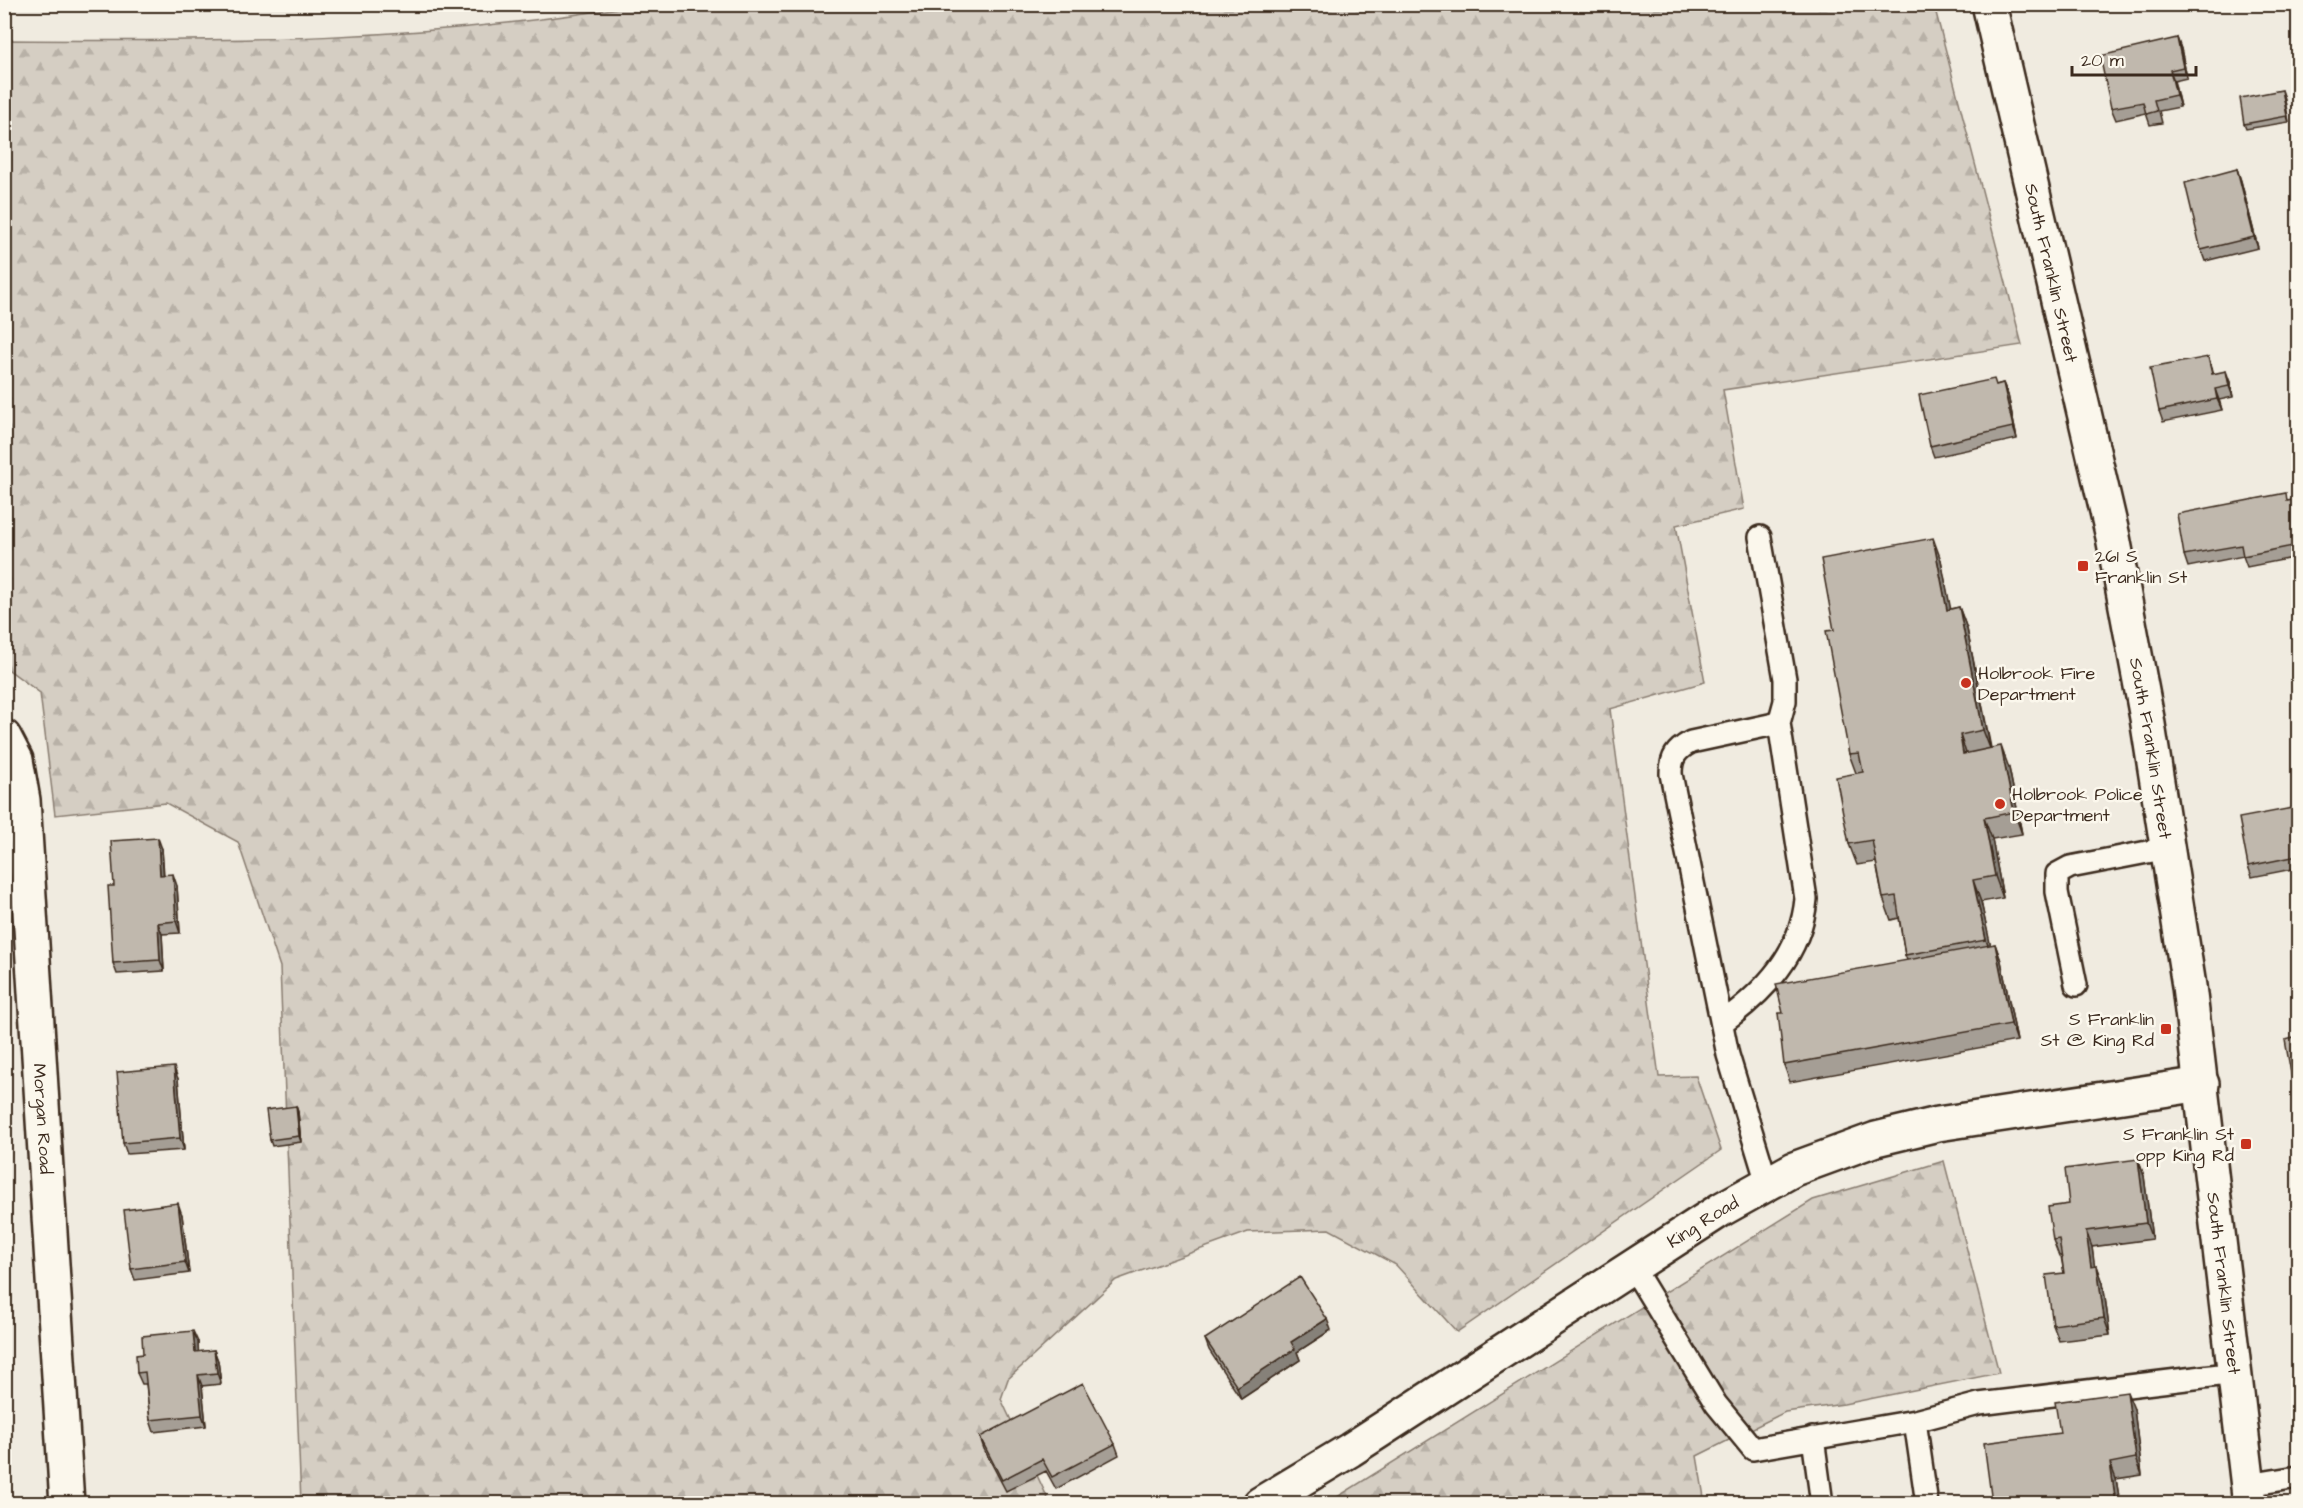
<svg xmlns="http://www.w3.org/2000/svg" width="2303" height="1508" font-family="'Architects Daughter',sans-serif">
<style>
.forest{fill:url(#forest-firs);stroke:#887c70;stroke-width:1.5}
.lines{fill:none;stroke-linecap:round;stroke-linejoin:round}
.lane-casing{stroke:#3b2a1e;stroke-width:26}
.street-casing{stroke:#3b2a1e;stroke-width:38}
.secondary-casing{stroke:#3b2a1e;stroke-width:38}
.lane{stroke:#fbf7ec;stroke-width:21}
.street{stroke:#fbf7ec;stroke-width:33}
.secondary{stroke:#fbf7ec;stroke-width:33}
.wall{fill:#a59e95;stroke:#3b2a1e;stroke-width:1.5}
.shaded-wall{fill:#868179;stroke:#3b2a1e;stroke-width:1.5}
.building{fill:#c0b8ad;stroke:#3b2a1e;stroke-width:1.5}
.poi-dot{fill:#c8321e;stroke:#fbf7ec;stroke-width:2}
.labels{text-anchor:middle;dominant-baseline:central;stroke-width:5;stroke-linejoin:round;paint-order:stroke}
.street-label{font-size:18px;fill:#3b2a1e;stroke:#fbf7ec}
.poi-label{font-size:18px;fill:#3b2a1e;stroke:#fbf7ec;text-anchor:start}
</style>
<defs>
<pattern id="forest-firs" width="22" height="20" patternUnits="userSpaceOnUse" patternTransform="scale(1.5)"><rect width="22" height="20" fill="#d5cec3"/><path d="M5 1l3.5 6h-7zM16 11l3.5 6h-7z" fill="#b8b1a7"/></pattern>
</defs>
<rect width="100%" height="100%" fill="#f0ebe0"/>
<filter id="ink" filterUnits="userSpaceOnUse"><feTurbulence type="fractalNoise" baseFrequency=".0167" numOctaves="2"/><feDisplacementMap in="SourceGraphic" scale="12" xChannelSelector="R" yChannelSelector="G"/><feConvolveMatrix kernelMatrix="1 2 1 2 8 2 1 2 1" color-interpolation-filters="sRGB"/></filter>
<g filter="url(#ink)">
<path class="forest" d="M642,4L1934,5L2022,345L1723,390L1744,509L1676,525L1705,682L1610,709L1659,1077L1696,1076L1721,1150L1457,1332L1396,1265L1329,1229L1248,1232L1116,1280L1008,1379L1001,1399L1050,1503H301L280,967L238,842L166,803L55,815L40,693L5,667V40C217,42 432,41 642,4Z
M1944,1161L1999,1373L1844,1404L1785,1412L1697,1456L1705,1503L1326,1504L1813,1200Z"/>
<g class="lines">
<defs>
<path id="lane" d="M2076,985L2057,892V874L2070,867L2168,848
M1723,1022C1765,991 1801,954 1806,899L1779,723L1785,701V679L1760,537
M1767,1183L1728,1055L1671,774C1671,757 1676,750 1691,742L1779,723
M1632,1266L1716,1404L1753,1449L1915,1421L1979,1404L2236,1373
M1915,1421L1927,1504
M1813,1438L1822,1504
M2248,1485L2298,1477"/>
<g id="street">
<path id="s1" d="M4,737L16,760L23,800L67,1504"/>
<path id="s2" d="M1260,1504L1350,1450L1722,1209L1794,1169L1876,1139L1938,1124L2202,1084"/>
</g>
<g id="secondary">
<path id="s3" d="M1989,4L2113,537L2147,718L2189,986L2250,1504"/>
</g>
</defs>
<use href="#lane" class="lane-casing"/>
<use href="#street" class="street-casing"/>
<use href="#secondary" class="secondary-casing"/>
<use href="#lane" class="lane"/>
<use href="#street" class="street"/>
<use href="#secondary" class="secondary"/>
</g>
<path class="wall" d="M2177,38L2181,49L2187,78L2174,81L2180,107L2159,111L2162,123L2150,125L2146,113L2116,120L2111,108Z
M2284,96L2289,122L2246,129L2244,124Z
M2237,169L2241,181L2258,248L2205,261L2201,250Z
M2208,357L2213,373L2230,382L2233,397L2219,400L2222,410L2163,422L2159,411Z
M2003,383L2008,395L2017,439L1934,457L1930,446L1996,385Z
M2298,499V557L2247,567L2243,556L2188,567L2184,555L2289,501Z
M1941,560L1950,609L1959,607L1967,629L1991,748L2009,768L2022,834L1992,839L2003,898L1981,902L1990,945L1995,944L2001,961L2017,1041L1790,1082L1784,1065L1783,1013L1907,960L1905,955L1899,918L1891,920L1883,898L1876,862L1857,865L1849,844L1856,773L1849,754L1834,630Z
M2298,807V868L2252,877L2248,866Z
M162,849L164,875L177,886L180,933L162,934L164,971L117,974L113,963L114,886Z
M178,1079L184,1150L127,1154L123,1143Z
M296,1106L298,1112L301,1142L272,1146L270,1140Z
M2138,1159L2144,1176L2152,1239L2092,1247L2094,1267L2097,1266L2103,1283L2110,1335L2059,1341L2053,1325L2064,1273L2061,1256H2059L2053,1240L2069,1204Z
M182,1215L189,1273L135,1280L131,1269Z
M1331,1330L1297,1352L1300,1360L1241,1399L1209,1350L1205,1339Z
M198,1342V1352L214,1350L218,1361L221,1384L202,1386L206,1426L154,1432L150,1420L146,1384H142L137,1373L143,1354Z
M2134,1409L2142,1475L2116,1479L2120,1503H1992L2060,1433Z
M980,1437L1115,1444L1119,1455L1056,1489L1046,1471L1006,1491L984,1449Z"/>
<path class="shaded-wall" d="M2177,38L2181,49L2187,78L2183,67Z
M2170,70L2174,81L2180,107L2176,95Z
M2282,90L2284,96L2289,122L2287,116Z
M2237,169L2241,181L2258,248L2254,237Z
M2208,357L2212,368L2216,385L2212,374Z
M2226,371L2230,382L2233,397L2229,386Z
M2003,383L2008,395L2017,439L2013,427Z
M2215,389L2219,400L2222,410L2217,399Z
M1933,538L1941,560L1955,631L1947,610Z
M1959,607L1967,629L1991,751L1983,730Z
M1960,735L1967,756L1963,754Z
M2001,746L2009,768L2022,834L2014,812Z
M1984,818L1992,839L2003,898L1995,876Z
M158,838L162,849L164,886L160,875Z
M173,874L177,886L180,933L176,921Z
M1973,880L1981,902L1994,961L1986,940Z
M158,923L162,934L164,971L160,960Z
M1995,944L2001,961L2017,1041L2011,1024Z
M174,1067L178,1079L184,1150L180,1138Z
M296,1106L298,1112L301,1142L299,1136Z
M2138,1159L2144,1176L2152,1239L2146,1223Z
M178,1203L182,1215L189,1273L185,1262Z
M2086,1231L2092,1247L2097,1284L2091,1267Z
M2097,1266L2103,1283L2110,1335L2104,1318Z
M1327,1319L1331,1330L1297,1352L1300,1360L1241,1399L1237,1387L1291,1342Z
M193,1331L198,1342L199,1363L195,1352Z
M214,1350L218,1361L221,1384L217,1373Z
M198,1375L202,1386L206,1426L202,1415Z
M2127,1392L2134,1409L2142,1475L2136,1458Z
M2110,1463L2116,1479L2120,1503H2116Z"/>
<path class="building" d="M2177,38L2183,67L2170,70L2176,95L2154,100L2157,111L2146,114L2143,102L2111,108L2100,56Z
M2282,90L2287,116L2244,124L2240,98Z
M2237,169L2254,237L2201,250L2185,183Z
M2208,357L2212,374L2226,371L2229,386L2215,389L2217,399L2159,411L2150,368Z
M1994,379L1996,385L2003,383L2013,427L1930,446L1919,395Z
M2286,493L2287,501L2298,499V545L2243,556L2241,545L2184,555L2177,514Z
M1933,538L1947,610L1959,607L1983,730L1960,735L1963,754L2001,746L2014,812L1984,818L1995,876L1973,880L1986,940L1905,955L1896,896L1883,898L1872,840L1849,844L1836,777L1863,772L1859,753L1849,754L1826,631L1834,630L1821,559Z
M2298,807V856L2248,866L2239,818Z
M158,838L160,875L173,874L176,921L158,923L160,960L113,963L108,886H114L111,841Z
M1995,944L2011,1024L1784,1065L1778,1013H1783L1776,984Z
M2298,1037V1100L2296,1101L2285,1040Z
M174,1067L180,1138L123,1143L117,1072Z
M296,1106L299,1136L270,1140L266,1110Z
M2138,1159L2146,1223L2086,1231L2091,1267L2097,1266L2104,1318L2053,1325L2046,1275L2064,1273L2059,1239L2053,1240L2048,1207L2069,1204L2065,1169Z
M178,1203L185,1262L131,1269L124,1210Z
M1300,1277L1327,1319L1291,1342L1295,1349L1237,1387L1205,1339Z
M193,1331L195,1352L214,1350L217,1373L198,1375L202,1415L150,1420L145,1372L137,1373L136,1355L143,1354L142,1336Z
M1083,1383L1115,1444L1052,1477L1042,1459L1002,1480L980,1437Z
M2127,1392L2136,1458L2110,1463L2116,1503H1992L1984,1443L2060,1433L2055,1402Z"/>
</g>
<g class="poi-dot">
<rect x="2077" y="560" width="12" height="12" rx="3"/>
<circle cx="1966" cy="683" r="6"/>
<circle cx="2000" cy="804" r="6"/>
<rect x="2160" y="1023" width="12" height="12" rx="3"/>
<rect x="2240" y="1138" width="12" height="12" rx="3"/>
</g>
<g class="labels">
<g class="street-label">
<text stroke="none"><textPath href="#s3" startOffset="276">South Franklin Street</textPath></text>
<text stroke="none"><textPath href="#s3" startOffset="762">South Franklin Street</textPath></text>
<text stroke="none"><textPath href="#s1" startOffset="386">Morgan Road</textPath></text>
<text stroke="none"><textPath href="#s2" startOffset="525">King Road</textPath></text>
<text stroke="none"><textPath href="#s3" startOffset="1302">South Franklin Street</textPath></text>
</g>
<g class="poi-label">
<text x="2095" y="556">261 S<tspan x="2095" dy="21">Franklin St</tspan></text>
<text x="1978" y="673">Holbrook Fire<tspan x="1978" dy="21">Department</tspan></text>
<text x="2012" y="794">Holbrook Police<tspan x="2012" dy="21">Department</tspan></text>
<text x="2154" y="1019" text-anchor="end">S Franklin<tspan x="2154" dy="21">St @ King Rd</tspan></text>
<text x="2234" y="1134" text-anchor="end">S Franklin St<tspan x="2234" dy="21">opp King Rd</tspan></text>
</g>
</g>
<rect width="2303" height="1508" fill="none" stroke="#fbf7ec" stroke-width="24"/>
<rect x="12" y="12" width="2279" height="1484" fill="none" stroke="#3b2a1e" stroke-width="2" filter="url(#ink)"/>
<path d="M2072 66v9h124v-9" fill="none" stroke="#3b2a1e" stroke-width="3"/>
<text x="2081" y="66" font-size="18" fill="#3b2a1e" stroke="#fbf7ec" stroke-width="4.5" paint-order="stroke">20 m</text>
</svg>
